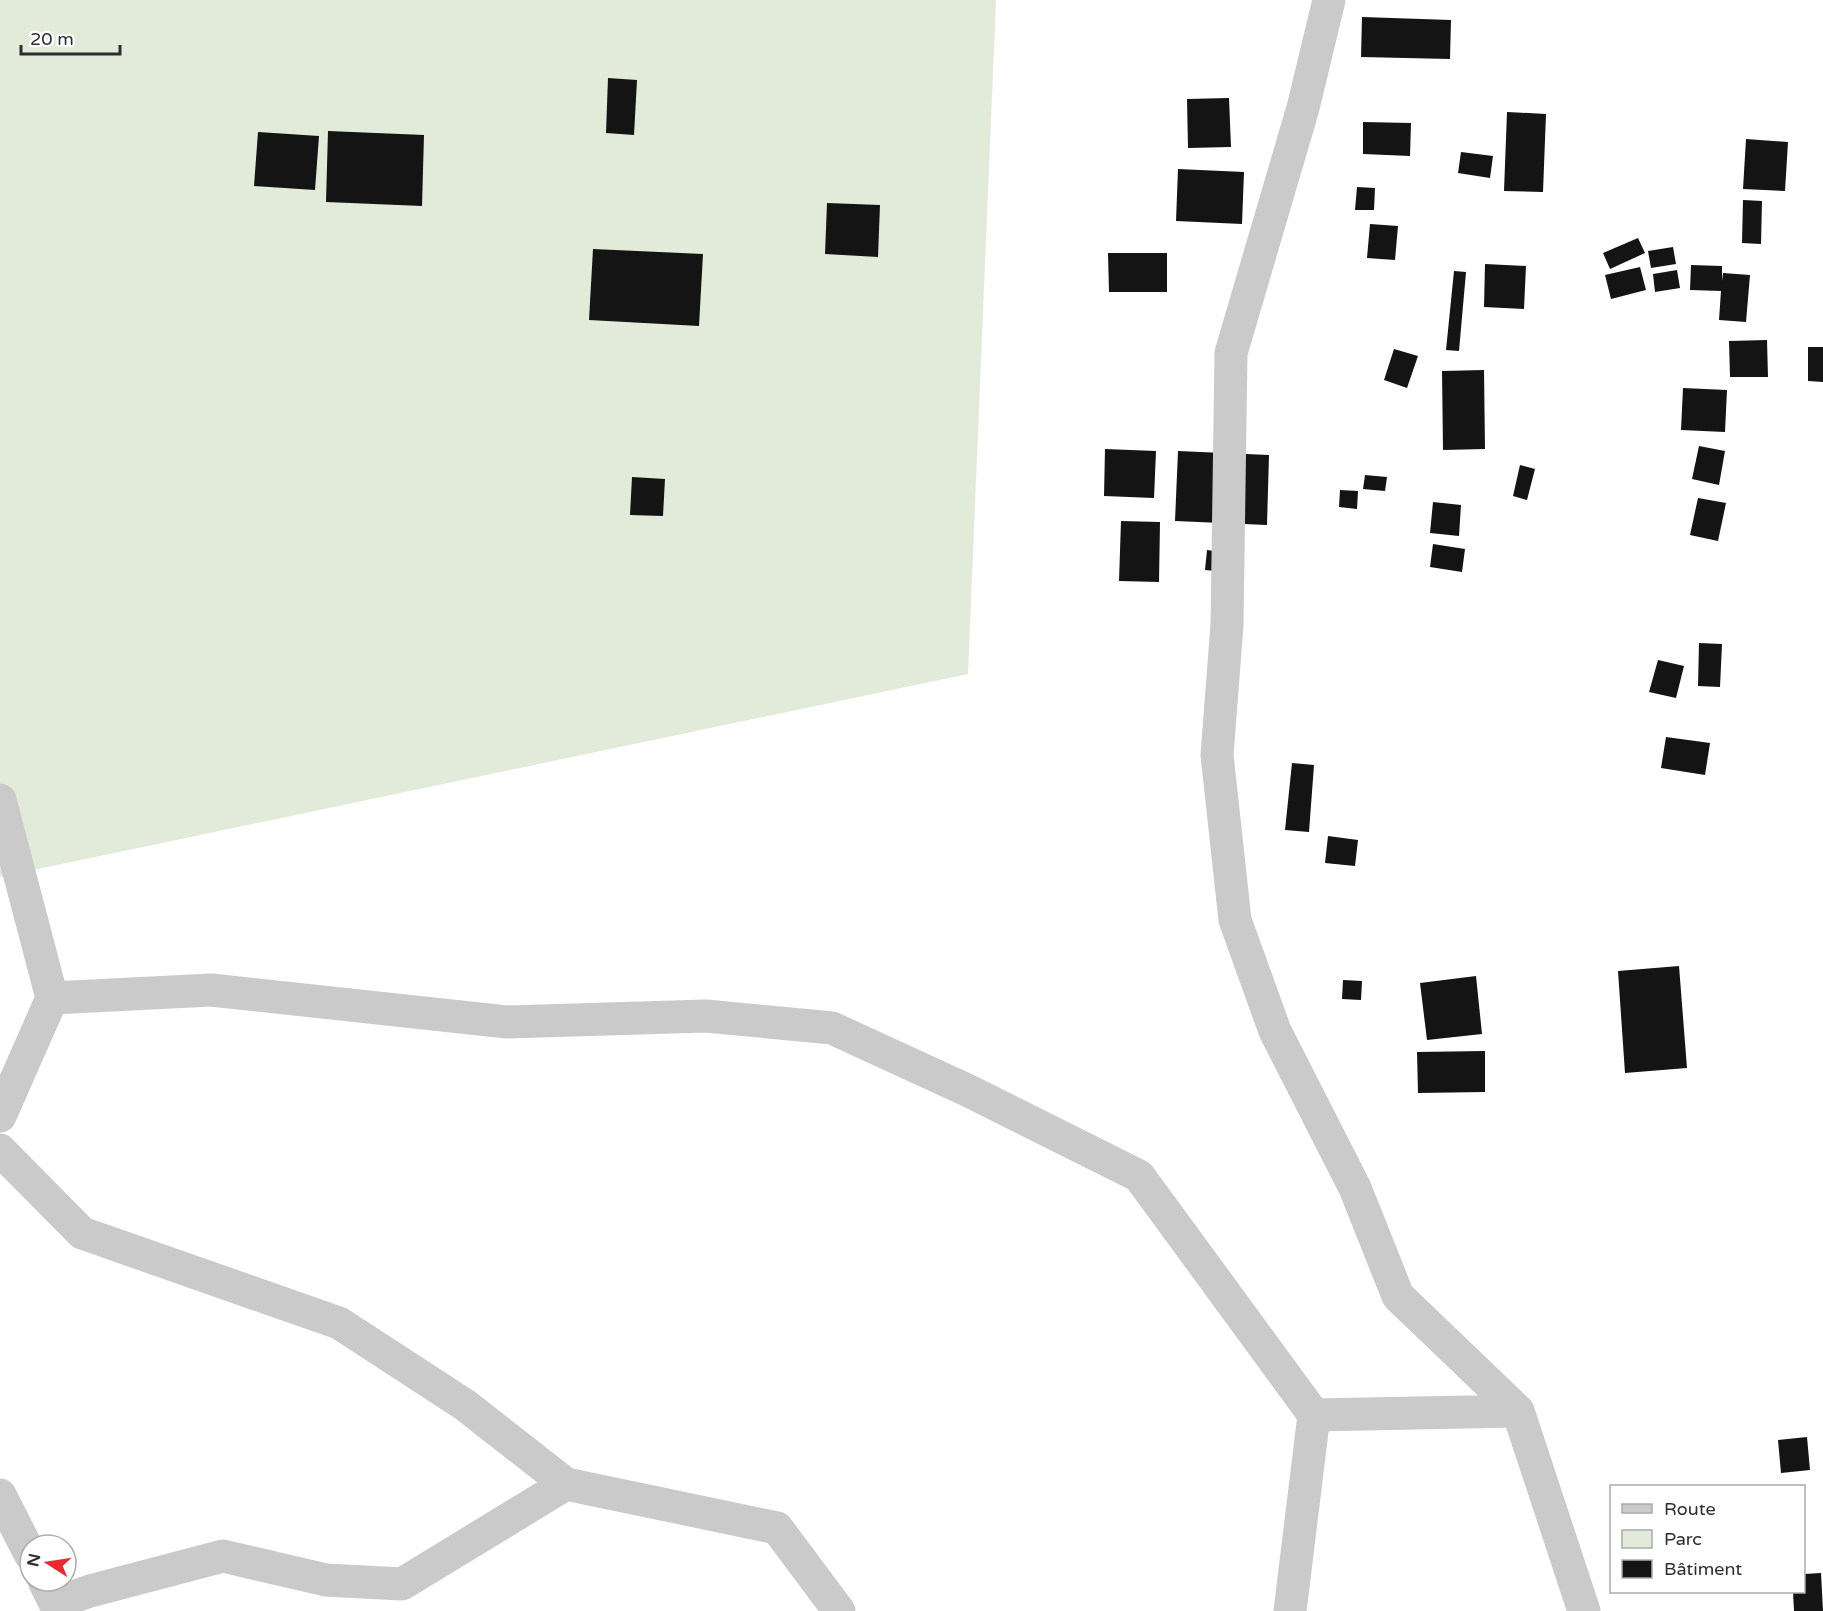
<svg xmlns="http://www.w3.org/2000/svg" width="1823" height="1611" font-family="'Varela Round',sans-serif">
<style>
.green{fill:#e2ebda}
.building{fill:#141414}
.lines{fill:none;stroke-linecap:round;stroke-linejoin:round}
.minor{stroke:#cacaca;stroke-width:33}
</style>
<rect width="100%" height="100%" fill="#fff"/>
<path class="green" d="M0,0H996L968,674L0,877Z"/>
<path class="building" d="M1362,17L1451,20L1450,59L1361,57Z
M608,78L637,80L634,135L606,133Z
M1229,98L1231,147L1188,148L1187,99Z
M1507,112L1546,114L1543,192L1504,191Z
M1363,122L1411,123L1410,156L1363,154Z
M328,131L424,135L422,206L326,202Z
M258,132L319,136L315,190L254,186Z
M1746,139L1788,142L1785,191L1743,189Z
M1461,152L1493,156L1490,178L1458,173Z
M1178,169L1244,172L1242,224L1176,221Z
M1357,187L1375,188L1374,210H1355Z
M1743,200L1762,201L1761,244L1742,243Z
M827,203L880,205L878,257L825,254Z
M1370,224L1398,226L1395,260L1367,258Z
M1638,238L1645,253L1610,269L1603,253Z
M1673,247L1676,264L1651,268L1648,251Z
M593,249L703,254L699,326L589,320Z
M1108,253H1167V292H1109Z
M1485,264L1526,266L1524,309L1484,307Z
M1691,265L1722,266V281L1723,273L1750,275L1746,322L1719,320L1721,291L1690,290Z
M1640,267L1646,290L1611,299L1605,275Z
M1677,270L1680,288L1655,292L1653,274Z
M1454,271L1466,272L1459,351L1446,350Z
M1767,340L1768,377H1730L1729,341Z
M1808,347H1823V382L1808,381Z
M1394,349L1418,356L1407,388L1384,380Z
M1484,370L1485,449L1443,450L1442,371Z
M1683,388L1727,390L1725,432L1681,430Z
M1699,446L1725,451L1719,485L1692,479Z
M1105,449L1156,451L1154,498L1104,496Z
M1178,451L1269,455L1267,525L1175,521Z
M1520,465L1535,469L1527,500L1513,496Z
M1365,475L1387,477L1385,491L1363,489Z
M632,477L665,479L663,516L630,515Z
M1340,490L1358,491L1357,509L1339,507Z
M1698,498L1726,503L1718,541L1690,535Z
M1433,502L1461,505L1459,536L1430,533Z
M1121,521L1160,522L1159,582L1119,581Z
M1433,544L1465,549L1462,572L1430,567Z
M1207,550L1236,554L1234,573L1205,570Z
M1699,643L1722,644L1720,687L1698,686Z
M1658,660L1684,666L1676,698L1649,692Z
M1666,737L1710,743L1705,775L1661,768Z
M1292,763L1314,765L1309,832L1285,830Z
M1328,836L1358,840L1355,866L1325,863Z
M1679,966L1687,1068L1625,1073L1618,971Z
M1476,976L1482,1034L1427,1040L1420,983Z
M1343,980L1362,981L1361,1000L1342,999Z
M1485,1051V1092L1418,1093L1417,1052Z
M1807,1437L1810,1470L1781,1473L1778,1440Z
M1821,1573L1823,1611H1794L1793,1592H1804V1574Z"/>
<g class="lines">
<path class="minor" d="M1329,0L1303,108L1231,353L1227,625L1217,755L1235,920L1275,1031L1355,1188L1398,1296L1518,1411
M0,800L52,998L0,1116
M52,998L211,990L507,1022L706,1016L832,1028L969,1091L1139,1176L1314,1415L1518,1411L1584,1611
M0,1150L82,1233L339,1323L465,1405L566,1484L777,1528L839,1611
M0,1495L30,1554
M44,1581L55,1603L90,1591L223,1556L326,1580L402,1584L566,1484
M1290,1611L1314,1415"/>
</g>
<rect x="1610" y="1485" width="195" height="108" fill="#ffffff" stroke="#ababab" stroke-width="1.5"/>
<rect x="1622" y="1504" width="30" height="9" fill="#cacaca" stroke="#ababab" stroke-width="1.5"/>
<text x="1664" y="1515" font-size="18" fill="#2d2d2d">Route</text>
<rect x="1622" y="1530" width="30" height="18" fill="#e2ebda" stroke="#ababab" stroke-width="1.5"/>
<text x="1664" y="1545" font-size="18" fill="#2d2d2d">Parc</text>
<rect x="1622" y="1560" width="30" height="18" fill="#141414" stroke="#ababab" stroke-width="1.5"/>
<text x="1664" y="1575" font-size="18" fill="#2d2d2d">Bâtiment</text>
<g transform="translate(48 1563) rotate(282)"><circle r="28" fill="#ffffff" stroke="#ababab" stroke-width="1.5"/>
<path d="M0-4.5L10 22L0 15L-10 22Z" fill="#eb282e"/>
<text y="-9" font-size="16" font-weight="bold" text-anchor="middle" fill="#2d2d2d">N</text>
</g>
<path d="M21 45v9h99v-9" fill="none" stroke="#2d2d2d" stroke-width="3"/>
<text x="30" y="45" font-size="18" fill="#2d2d2d" stroke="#ffffff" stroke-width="4.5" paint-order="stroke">20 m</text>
</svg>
